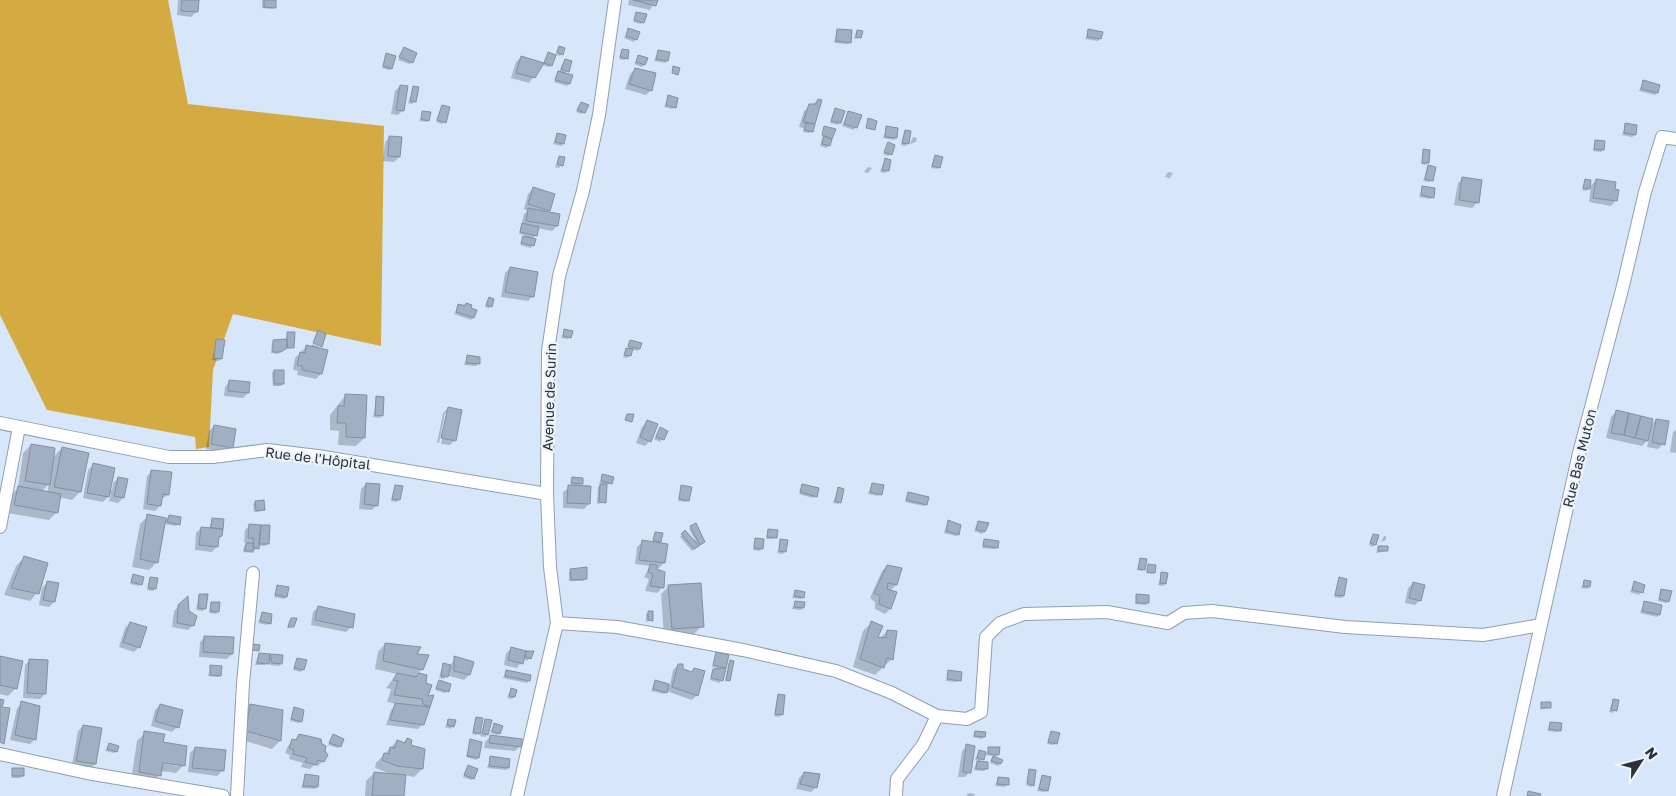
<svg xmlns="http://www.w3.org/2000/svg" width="1676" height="796" font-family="'Golos Text',sans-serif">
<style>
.forest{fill:#d4ab42}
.shadow{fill:#0003;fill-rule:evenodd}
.building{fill:#a1afc3;stroke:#8290a3}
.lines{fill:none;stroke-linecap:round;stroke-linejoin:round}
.minor-casing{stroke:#909eb2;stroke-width:14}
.minor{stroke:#fff;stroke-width:12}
.labels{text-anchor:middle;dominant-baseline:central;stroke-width:4.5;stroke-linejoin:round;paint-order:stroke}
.street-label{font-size:14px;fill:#2c3139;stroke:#edf3fb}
</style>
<rect width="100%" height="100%" fill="#d7e6fb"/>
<path class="forest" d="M0,0H168L188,104L384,126L381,346L233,314L213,370L209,447L196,449L195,437L47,410L0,315Z"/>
<path class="shadow" d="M178,0H198L196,12L191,17L177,15Z
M262,0H275V7L273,9L262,8Z
M629,0H656L650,10L628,5Z
M637,13L643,22L641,24L633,22Z
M629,30L638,33L634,42L624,38Z
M837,30L850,42L848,44L834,43Z
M1089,30L1100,39L1098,41L1085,39Z
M857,32L860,38L854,39L855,34Z
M404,48L412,62L410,64L398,60Z
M560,48L562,54L560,56L555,54Z
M622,51L627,58L624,60L619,59Z
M658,51L667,61L665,63L654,61Z
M548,53L551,65L549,67L542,65L529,83L511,78L516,62L521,57L543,64Z
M387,55L391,68L389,70L382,68Z
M639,56L644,65L642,67L634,64Z
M565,60L567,71L564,74L569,84L567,86L554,82Z
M635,69L651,90L646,95L625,89L630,74Z
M1643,82L1657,93L1655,95L1639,91Z
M400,86L403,110L398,115L391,114L395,91Z
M414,87L415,101L412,104L408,103Z
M669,96L675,107L672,109L664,107Z
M818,100L821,101L812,131L809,133L803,132L804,128L799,127L804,111Z
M442,106L444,122L442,124L436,122Z
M579,106L584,112L582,114L576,112Z
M835,109L840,123L838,125L830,123Z
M423,112L428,120L426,122L419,121Z
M849,112L860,116L854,130L842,126Z
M1626,125L1635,135L1632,137L1622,135Z
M825,127L834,130L827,148L820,146Z
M887,127L896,138L894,140L883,138Z
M905,131L907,144L905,146L901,145Z
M557,134L563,144L561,146L553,144Z
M390,137L399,157L394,162L383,161L385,142Z
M913,137L917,138L916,142L910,144Z
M1596,142L1603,150L1601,152L1593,151Z
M888,143L891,154L888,156L883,154Z
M1424,150L1428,163L1426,165L1421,164Z
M935,156L939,167L937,169L931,168Z
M559,157L561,165L559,168L555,167Z
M885,160L890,161L886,173L880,172Z
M1428,166L1432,180L1430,182L1423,181Z
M868,167L872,168L868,173L864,172Z
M1168,172L1173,173L1170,178L1165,177Z
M1463,178L1477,203L1472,208L1454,205L1458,183Z
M1585,180L1589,188L1596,180L1614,190L1616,200L1611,206L1589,202L1591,186L1587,191L1582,190Z
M1423,187L1433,197L1430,199L1419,197Z
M533,189L557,226L552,231L537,228L531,248L520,245L525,235L519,234L524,214L528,211L524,209L528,194Z
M510,268L533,296L528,301L501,297L505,273Z
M489,298L491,306L489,308L485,307Z
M467,304L473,318L471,320L454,314L459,305Z
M565,331L570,337L568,339L561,338Z
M287,333L293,347L284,349L278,354L271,353L272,343L274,341L286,340Z
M217,340L221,358L219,361L212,360Z
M631,341L639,349L637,351L631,349L628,358L623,357Z
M312,344L319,347L318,349L321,374L316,379L297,375L298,371L293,370L295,358L307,346L311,347Z
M467,357L478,364L476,366L464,365Z
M274,371L283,384L281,386H273L272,373Z
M230,381L248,393L243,398L224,396L225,387Z
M345,396L364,438L356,446L338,445L339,431L330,430V415Z
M377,397L381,416L379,418L373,417Z
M448,408L455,440L450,445L441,444L448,413H445L439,443H437L443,413Z
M1616,412L1651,425L1656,420L1663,444L1658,449L1647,447L1649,439L1642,446L1606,438L1611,417Z
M647,422L650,441L645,446L636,443L642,427Z
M214,426L232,447L227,452L206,449L209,431Z
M660,429L666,431L660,442L654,439Z
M1676,430V453L1670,452L1673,432Z
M31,445L52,458L62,448L80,492L72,500L59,497L57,512L49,520L7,513L10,496L18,488L23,453ZM49,484L47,493L41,492Z
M93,465L109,490H112L113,483L118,478L127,480L123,498L118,503L109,501L111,494L103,502L83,498L88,470Z
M152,471L168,495L161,499L160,506L155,511L143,509L147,476Z
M603,476L611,483L606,485L605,502L597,504L598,487L602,484L599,483Z
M572,478L582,484L578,487L589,504L584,509L563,508V492L570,487Z
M366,484L377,505L372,510L359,509L361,489Z
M872,484L881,494L878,496L868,494Z
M803,485L815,496L813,498L799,494Z
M395,486L399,499L397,502L391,501Z
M682,487L688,500L686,502L678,501Z
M838,489L840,502L838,504L833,503Z
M908,493L926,504L924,506L905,502Z
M255,502L263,509L261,511L254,512L253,504Z
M148,516L166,519L169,516L178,524L176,526L164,524L157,562L149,570L132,567L140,524Z
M212,519L221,536L217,540V546L212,552L195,550L196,533L201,528L209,529Z
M948,521L958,534L956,536L944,533Z
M978,522L984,532L982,534L974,531Z
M250,525L267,544L265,546L258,545L253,553L243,552L244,546L247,543L244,542L245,530Z
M691,527L702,544L692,551L680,537L685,532L696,542L689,529Z
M768,530L776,537L774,539H766Z
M655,533L660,541L658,544L664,563L659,568L656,567V570L664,572L662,588L657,593L645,591L649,579L644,577L650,566L635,564L637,547L642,542L652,543Z
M1373,535L1375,544L1373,547L1369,545Z
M1384,536H1386V540L1381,542Z
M756,539L762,548L760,551L753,550Z
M781,540L785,551L783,554L777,553Z
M985,540L997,547L995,549L982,548Z
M1378,548L1387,551L1376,553Z
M24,558L37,593L30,601L4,595L16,566Z
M1140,559L1144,569L1142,571L1137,570Z
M887,566L896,585L890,591V609L885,614L875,609V602L870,598L882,571Z
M1148,566L1154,572L1152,574L1146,573Z
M571,570L586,579L583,581H569V572Z
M1162,573L1165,583L1163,586L1158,585Z
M133,576L141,584L139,586L130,584Z
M150,578L155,589L153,591L147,590Z
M1339,579L1343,596L1341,598L1334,597Z
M1584,582L1589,587L1587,589L1581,588Z
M47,583L54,602L49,607L39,605L42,588Z
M1414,583L1420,600L1415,605L1405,603L1408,588Z
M1634,583L1644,585L1639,595L1630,592Z
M278,586L286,597L284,599L274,597Z
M669,586L702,626L694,634L664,636L661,594Z
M1662,590L1668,601L1666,603L1658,601Z
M795,592L803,597L801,599L792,598Z
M199,595L205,608L203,611L196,610Z
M1137,596L1148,603L1146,605L1135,604Z
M187,598L188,612L193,625L188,630L172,627L174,611Z
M795,602L803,608L801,610L792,609Z
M1645,602L1659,615L1657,617L1640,613Z
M212,603L218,612L216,614L209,613Z
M318,607L351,627L346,632L311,625L313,612Z
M649,612L652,620L646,622V614Z
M262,613L270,623L267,625L258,623Z
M291,619L293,626L287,629L289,621Z
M130,623L139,647L134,652L119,647L125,628Z
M871,623L877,638H880L887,631L892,659L875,675L853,667L863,631Z
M205,637L232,654L227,659L199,657L200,642Z
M385,644L422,669L418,674L426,676L425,684L429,706L423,724L418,729L386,725L391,710L397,704L387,702L391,689L386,688L397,674L375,669L378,652Z
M512,648L526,652L530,658L527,661L523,659L517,668L504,665L506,653Z
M717,653L727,656L720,683L710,680L712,672L721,669L712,667Z
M259,654L282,656L281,664L279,666L270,665L268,657L265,665H255Z
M0,657L16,688L8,696L0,694Z
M455,658L469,675L464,680L449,676L450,669L444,679L439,678L442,667L444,664L450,666Z
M297,659L303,669L301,672L293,670Z
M30,660L45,694L40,699L23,698L25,665Z
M730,662L729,680L725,682L728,664Z
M678,665L681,670L690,673L694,669L697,695L692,700L666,691L664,694L651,691L655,681L670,685L673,670Z
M211,666L220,675L218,677L208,676Z
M506,671L529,680L527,683L503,678Z
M949,671L959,680L957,682L946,681Z
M439,682L448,691L445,693L435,690Z
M511,690L514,697L512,699L507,698Z
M778,696L782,714L779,717L774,716Z
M1613,700L1618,701L1613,713L1609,712Z
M22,703L35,739L30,744L10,740L17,708Z
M1542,703L1550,707L1540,710Z
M160,705L177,727L172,732L151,726L155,710Z
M250,706L281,711L280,741L272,749L239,739L242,714Z
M294,709L301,721L299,723L290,721Z
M477,718L481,730L476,735L472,734Z
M449,720L454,721L451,729L445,727Z
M486,720L487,734L485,737L480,736Z
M1550,723L1560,730L1558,732L1547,731Z
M494,725L499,733L497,735L490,733Z
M83,726L95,764L90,769L72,766L78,731Z
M976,732L984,737L982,739L973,737Z
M1051,732L1056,743L1054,745L1047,744Z
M145,733L162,744L184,765L176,773L161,771L160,775L152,783L131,780L137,741ZM157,760L179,764V766L157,763Z
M300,735L320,740L323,761L318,766L314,765L310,769L301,767L303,763L289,759L290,755L285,753L288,746Z
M333,735L340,746L338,748L328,745Z
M490,737L520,746L515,751L484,748L485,742Z
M407,739L422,769L414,777L405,775L403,796H365L366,781L374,773L391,774L375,768L376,763L397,741L403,743Z
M471,741L478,758L476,760L466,757Z
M109,744L116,751L114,753L105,751Z
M967,746L970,772L965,777H958L962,751Z
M195,748L222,771L217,776L188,772L190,753Z
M989,748L998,754L994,758L1000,764L998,766L990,763L994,756L986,755Z
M979,751L982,759L979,763L986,769L984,771L974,770L975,765L979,761L975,760Z
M491,758L508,768L506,770L487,768Z
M468,766L473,778L471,780L463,777Z
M13,769L23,776L20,778H11Z
M1030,770L1033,785L1031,787L1026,785Z
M804,773L816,787L811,792L796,789L799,778Z
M306,776L317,787L315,789L301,788Z
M1042,777L1047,790L1045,792L1037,791Z
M998,778L1007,785L1005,787L995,786Z
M969,793L975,794L974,796H966Z"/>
<path class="building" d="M182,0H199L198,12L181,11Z
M264,0H276V8L264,7Z
M633,0H658L656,6Z
M636,12L647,14L644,23L634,20Z
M628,28L640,32L637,40L626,36Z
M837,29L852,30L851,43L836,41Z
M1088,29L1103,32L1101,39L1087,37Z
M857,30L863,31L861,38L856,37Z
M559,46L565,48L563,55L557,52Z
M404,47L417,53L413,63L399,57Z
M622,49L629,50L628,59L620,57Z
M658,50L670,52L668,61L656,59Z
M548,52L556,55L552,66L544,63Z
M386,53L396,56L392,69L383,66Z
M638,55L648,58L645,65L636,62Z
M521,56L544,63L535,78L516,73Z
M565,59L572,61L569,72L561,69Z
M673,66L680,68L678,75L672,73Z
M635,68L656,73L652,91L629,84Z
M558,71L573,75L570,84L555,80Z
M1643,80L1660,85L1658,93L1641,89Z
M400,85L408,86L404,111L396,110Z
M413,86L419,87L416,102L410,101Z
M668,95L678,98L676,108L666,105Z
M818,99L822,100L815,124L803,122L809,104H816Z
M581,102L589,105L585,113L577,110Z
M442,105L450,107L446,123L437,120Z
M835,108L845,111L841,123L831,121Z
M422,111L431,112L429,121L421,119Z
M848,111L862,115L857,128L844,124Z
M868,118L877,121L875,130L866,128Z
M806,123L815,124L813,132L804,130Z
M1625,123L1637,125L1636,135L1624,133Z
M824,126L836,129L832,139L822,135Z
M886,126L898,128L897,138L885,137Z
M905,130L911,131L909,144L902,143Z
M557,133L566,135L564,144L555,142Z
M389,136L402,137L400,157L388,156Z
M824,136L832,139L830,146L822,144Z
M1595,140L1605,141L1604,150L1594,149Z
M888,142L895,145L892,155L884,152Z
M1423,149L1430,150L1429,163H1422Z
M935,155L943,157L940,168L932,166Z
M559,156L565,157L563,166L557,164Z
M885,158L891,160L889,171L882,170Z
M1428,165L1436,167L1433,181L1425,179Z
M1462,177L1482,180L1479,203L1459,200Z
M1585,179L1591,180L1590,189L1583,188Z
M1596,179L1616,182L1615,189L1619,190L1617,201L1593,198Z
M1422,186L1435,188L1434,198L1421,195Z
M533,187L555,194L550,211L528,204Z
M528,208L560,214L558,226L526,221Z
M522,223L539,227L537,236L520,232Z
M523,236L536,239L534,246L521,243Z
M510,267L538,272L534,297L505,292Z
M489,297L494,299L492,307L486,305Z
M466,303L472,305L471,308L477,310L474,318L456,312L458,304L465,306Z
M564,329L573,331L571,338L563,336Z
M318,330L326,334L322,347L313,343Z
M287,332H295L294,348H287Z
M216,339L225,340L222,359L214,358Z
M287,339V348L281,352H273V340Z
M630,340L642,343L640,349L628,346Z
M306,345L328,350L322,374L302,370V366L297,365L300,352L305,353Z
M626,348L633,349L631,356L624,355Z
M467,355L480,357V364L466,363Z
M274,370H284V384H274Z
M229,380L250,382L249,393L228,391Z
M345,394L367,395L365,438L346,437V423H337L338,406H344Z
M376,396L384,397L383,416L375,415Z
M448,407L462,410L456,441L441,438Z
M1616,410L1629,413L1624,435L1611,433Z
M1629,413L1641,416L1635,438L1624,435Z
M627,414H634L632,422L625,420Z
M1641,416L1653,419L1648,441L1635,438Z
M1656,419L1669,421L1665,445L1652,442Z
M647,420L658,424L651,442L640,437Z
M214,425L236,429L233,448L211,444Z
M660,427L668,431L664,440L656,437Z
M31,444L55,448L50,485L25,481Z
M62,447L89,453L81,492L54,487Z
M93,463L115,468L109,497L87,493Z
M151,470L172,472L169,495L163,494L161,506L147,504Z
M602,474L614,477L612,484L601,481Z
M118,477L128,479L124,498L114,496Z
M572,477L583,478V484L571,483Z
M366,483L380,484L378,506L364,504Z
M872,483L884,485L882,495L870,492Z
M600,484H607L606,503L599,502Z
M802,484L819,488L817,497L800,492Z
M395,485L403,486L400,500L392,499Z
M568,485L591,486L590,504L567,503Z
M681,485L692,487L689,501L679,499Z
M18,486L61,494L58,513L14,505Z
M838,487L844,489L841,503L835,501Z
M908,492L929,497L927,505L906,500Z
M264,500L265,510L256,511L255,501Z
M147,514L166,518L158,563L140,559Z
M169,515L181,517L180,525L167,522Z
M212,518L224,519L223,529L211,528Z
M948,520L961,525L959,535L946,531Z
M978,521L989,523L985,532L976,529Z
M696,523L705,542L700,545L690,526Z
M249,524L261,525L259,549L254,548L253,538H248Z
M261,525H270L269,544H259Z
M201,527L223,529L222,536L219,537L218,547L199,545Z
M768,529L778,530L777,538L767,537Z
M685,530L699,546L694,549L681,534Z
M655,532L663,533L661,542L653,540Z
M1373,534L1379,535L1376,545L1370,543Z
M755,538L764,539L763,549L754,548Z
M780,539L788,540L786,552L779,551Z
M984,539L999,541L998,548L983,546Z
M642,540L668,544L665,563L639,560Z
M246,543H253V551H245Z
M1378,546H1388V551H1378Z
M24,556L48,563L39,594L11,588Z
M1140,558L1147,559L1145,570L1138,569Z
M650,564L657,565V569L665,572L664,588L650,586L653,574L648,572Z
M1148,564L1156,565L1155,573L1147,572Z
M887,565L902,568L897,585L888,583L887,589L897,592L891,609L879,604L880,596L874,593Z
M587,567V579L571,580L570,569Z
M1161,572L1168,573L1166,584L1160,583Z
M133,574L144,577L142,585L131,582Z
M150,577L158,578L156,589L148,588Z
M1339,577L1347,579L1344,596L1335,595Z
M1584,580L1591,581L1590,587L1583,586Z
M47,581L59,583L55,602L43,600Z
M1634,581L1645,585L1643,593L1632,590Z
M1413,582L1425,585L1421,601L1409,598Z
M701,583L704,627L672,629L668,585Z
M277,585L289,587L287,597L275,595Z
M1661,589L1672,591L1669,602L1659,599Z
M795,590L805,592L804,598L794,596Z
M199,594H208L206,609L198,608Z
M1136,594L1149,595V603H1136Z
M188,596L189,611L197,616L194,626L177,623L178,605Z
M795,601L805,602L804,608L794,607Z
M1644,601L1662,605L1660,615L1642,611Z
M211,602H220L219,612L210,611Z
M318,606L355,614L353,628L315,620Z
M648,611H653V621L648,620Z
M262,612L272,614L271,624L260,621Z
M291,618H297L294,627H288Z
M871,621L883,626L878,637L886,638L887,630L897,631L893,660L887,658L884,668L860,659Z
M130,622L147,627L140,648L123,642Z
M204,636L234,637L233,654L203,652Z
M385,643L421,647L417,654L429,655L423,670L383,661Z
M253,644L260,645L259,651L252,650Z
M511,647L526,651L523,664L508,660Z
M526,651H534L531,659L525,657Z
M716,652L729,655L726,668L713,665Z
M259,653L270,654L269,664L257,663Z
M270,654L283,655L282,664L272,663Z
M0,656L23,661L17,689L0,685Z
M454,656L474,662L470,675L454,671Z
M297,658L307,660L304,670L294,668Z
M29,659L48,660L46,694L27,693Z
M730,660L734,661L730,681L726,680Z
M443,663L451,665L448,677L441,676Z
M678,664H683V669L692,672L694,668L705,671L698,696L672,687Z
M210,665L222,666L221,676L210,675Z
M726,668L723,681L711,678L713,669Z
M506,670L531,675L530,681L505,676Z
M948,670L962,672L961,681L947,679Z
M397,673L416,677L419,673L427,675L426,683L432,685L428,696L434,695L430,707L423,704L422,699L394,695L398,681L393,680Z
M439,680L451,684L449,692L436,688Z
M655,680L669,684L667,693L653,689Z
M511,688L517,690L515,697L509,696Z
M778,694L785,695L783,715L775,714Z
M0,699L4,700L2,707L10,708L4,744L0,742Z
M1613,699L1619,700L1617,711L1611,710Z
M21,701L40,706L36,740L15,735Z
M1541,702H1551V708H1541Z
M395,703L430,707L424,725L390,720Z
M160,704L183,710L179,728L155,721Z
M250,704L283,710L281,741L246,731Z
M294,707L304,710L302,722L291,719Z
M476,717L483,718L480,734L473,732Z
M448,719L456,720L454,727L447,725Z
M485,719L492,720L488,735L482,733Z
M1550,722L1562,723L1561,731L1549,729Z
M494,723L503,726L500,734L492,731Z
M83,725L102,728L96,764L76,761Z
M144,731L165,734L163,742L187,746L185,766L163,763L161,776L139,772Z
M975,731L986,732L985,737L974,736Z
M1051,731L1060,733L1057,744L1048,742Z
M299,734L321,739L322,744L326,746L325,751L328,755L324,762L318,760L316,765L305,762L307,758L293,754L294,750L289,748L292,739L296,740Z
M333,734L344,739L341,747L329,743Z
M490,735L522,739V747L489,743Z
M407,738L412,740L411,745L425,749L423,769L397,766L382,760L384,753L389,754L390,747L395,748L397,740L405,743Z
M470,739L482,742L479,758L467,756Z
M109,743L119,746L117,752L107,749Z
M966,744L975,746L971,773L963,772Z
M195,747L226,750L224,771L192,768Z
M988,747H1000L999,755L988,754Z
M979,750L986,752L984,760L977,758Z
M490,756L510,759L509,768L489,766Z
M993,756L1003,760L1001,764L991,761Z
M977,761L988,762V769H976Z
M468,765L478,769L474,779L464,775Z
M12,768H24V776H12Z
M1029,769L1036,770L1034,786L1027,783Z
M374,772L406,775L404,796H372Z
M804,772L820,774L817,788L800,784Z
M305,774L319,776L318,787L303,786Z
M1042,775L1051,777L1048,791L1039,789Z
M998,777L1009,778V785L997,784Z
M1528,791L1541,794L1540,796H1527Z"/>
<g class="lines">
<defs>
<path id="minor" d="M0,423L169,457H213L267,450L318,456L547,494
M0,527L19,427
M557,623L617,627L743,650L836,671L892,693L937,716L967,719L981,712L986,637L1000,623L1024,614L1107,612L1168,623L1184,613L1212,611L1345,627L1483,635L1541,625
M0,754L87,773L223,796
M237,796L243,684L253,573
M517,796L557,623L550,567L547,494L548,351L559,276L583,191L599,115L615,0
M896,796L897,779L923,745L937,716
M1503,796L1579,453L1623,286L1645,192L1662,137L1676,139"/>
</defs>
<use href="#minor" class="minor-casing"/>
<use href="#minor" class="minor"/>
</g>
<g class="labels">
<g class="street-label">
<text transform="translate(549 397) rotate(-88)">Avenue de Surin</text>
<text transform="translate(318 458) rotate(7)">Rue de l'Hôpital</text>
<text transform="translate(1579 458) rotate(-76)">Rue Bas Muton</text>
</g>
</g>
<g transform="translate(1641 761) rotate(54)" stroke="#edf3fb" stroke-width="4" paint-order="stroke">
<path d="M0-4L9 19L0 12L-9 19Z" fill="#2c3139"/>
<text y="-8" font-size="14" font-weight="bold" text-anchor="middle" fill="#2c3139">N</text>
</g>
</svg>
